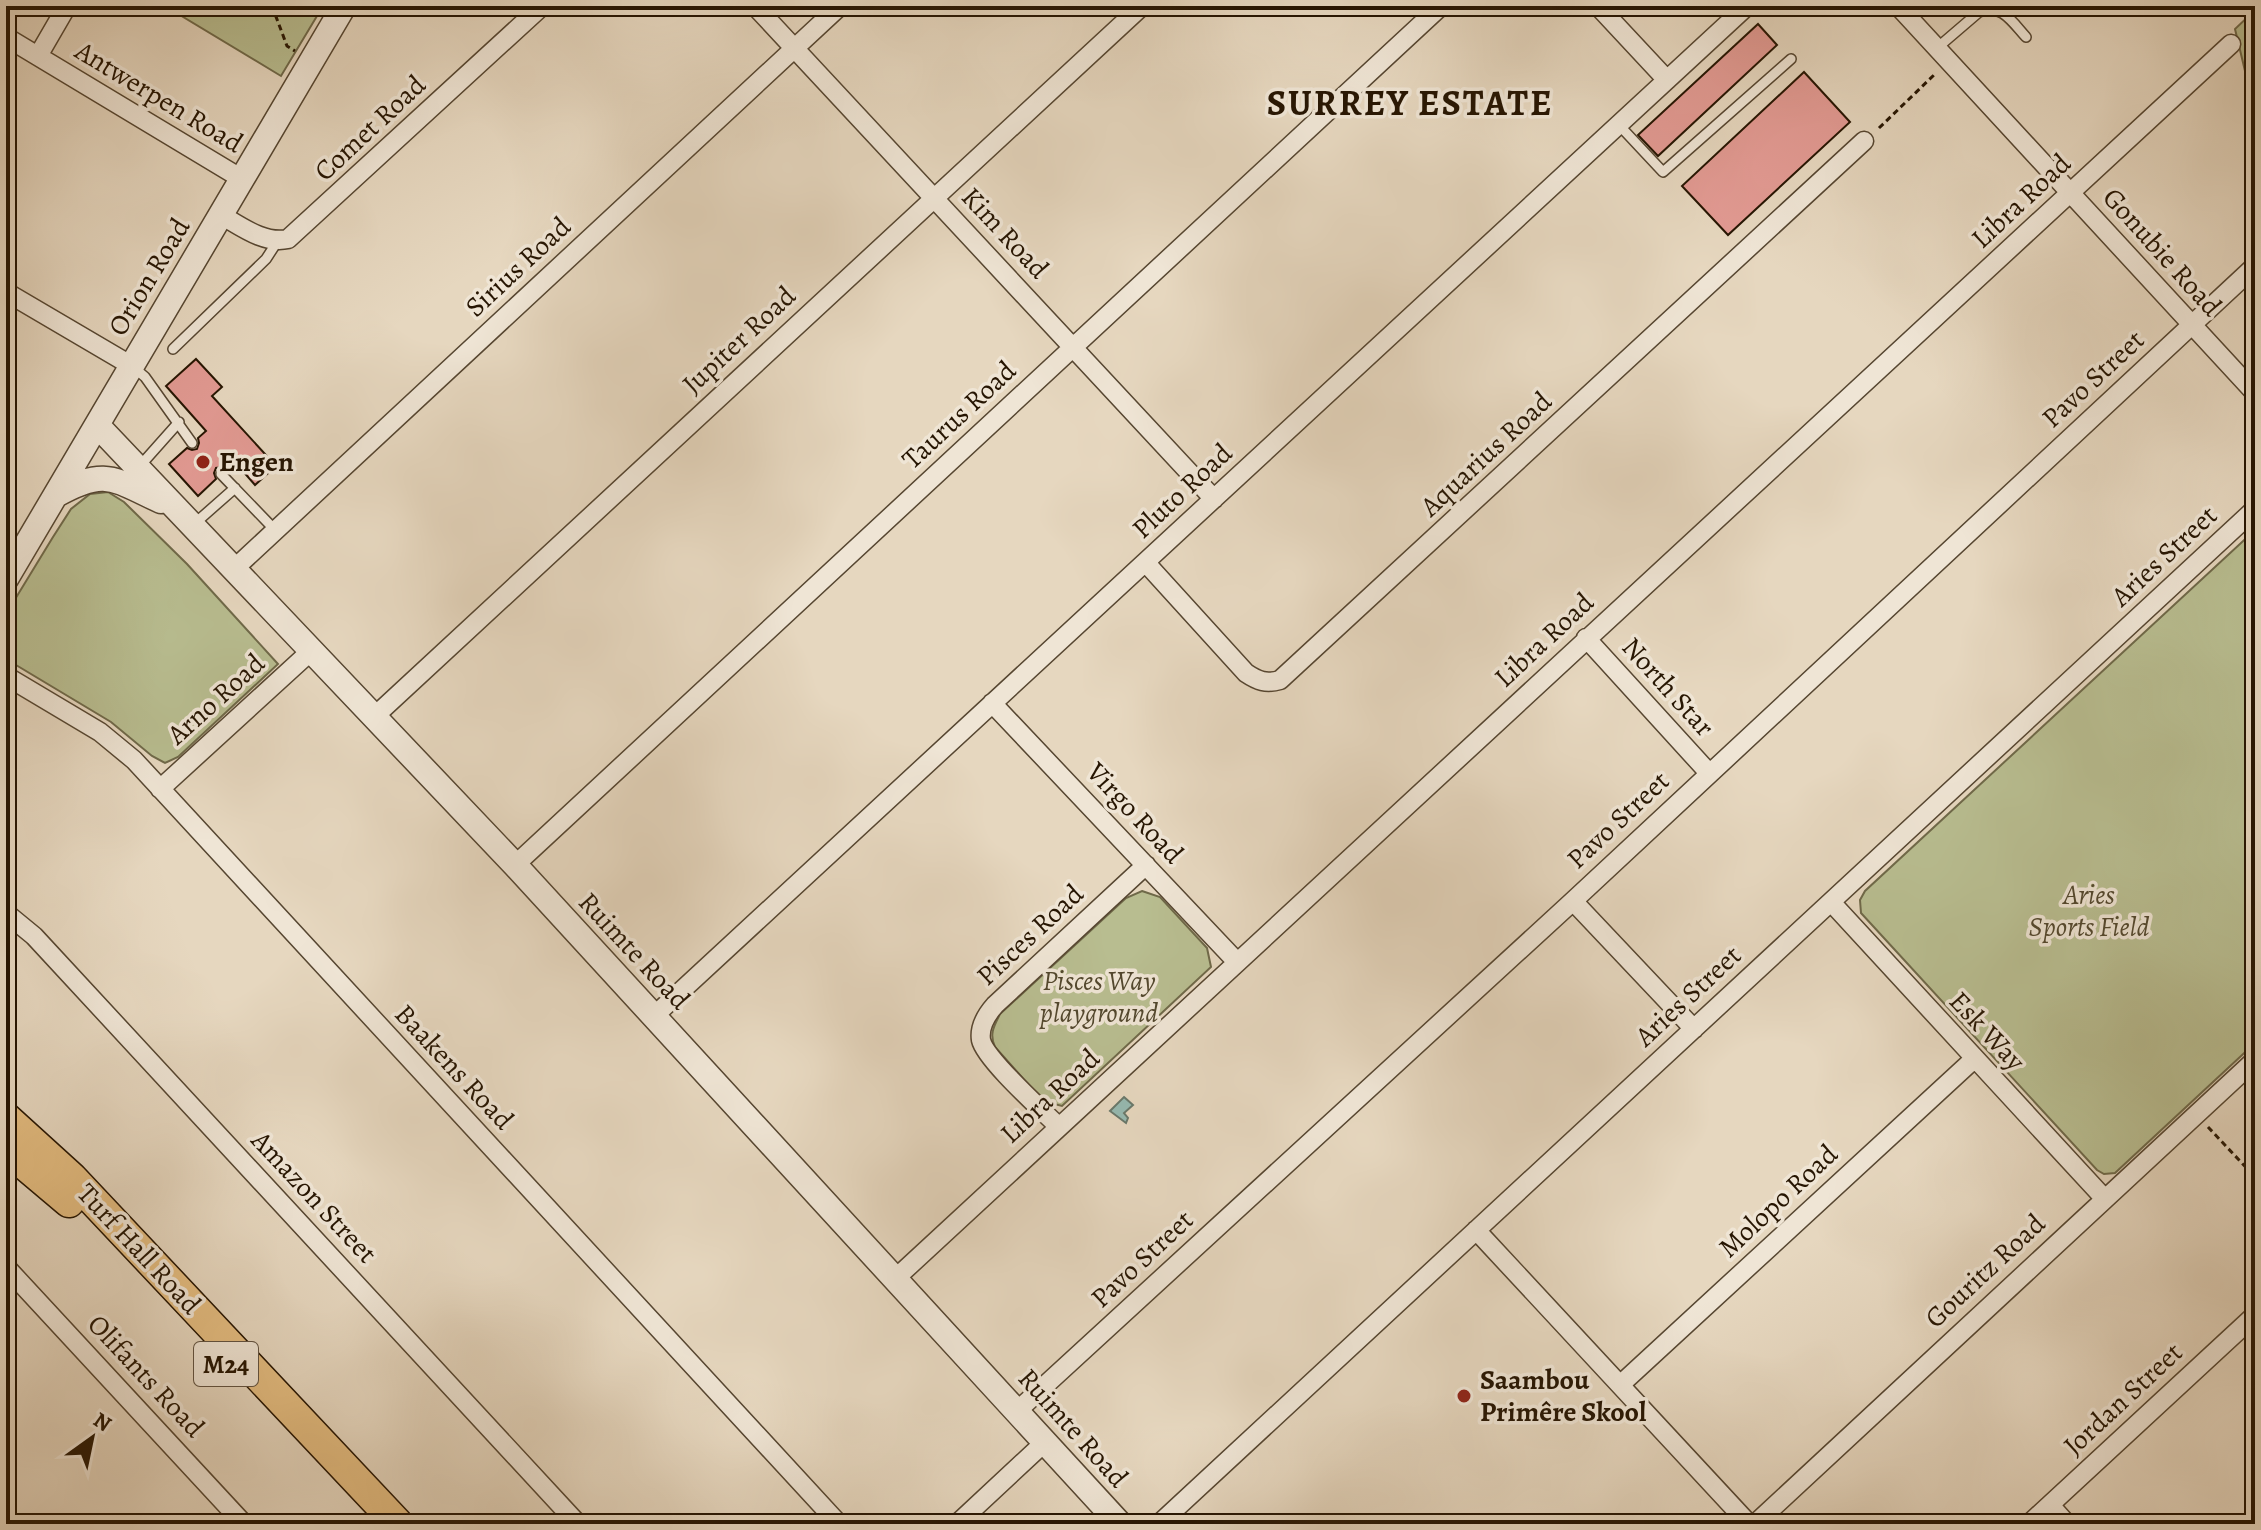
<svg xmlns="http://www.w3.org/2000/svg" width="2261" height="1530" font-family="Alegreya,serif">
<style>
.green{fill:#b8bd90;stroke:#6f6949;stroke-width:2}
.water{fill:#96bab1;stroke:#69786b;stroke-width:2}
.building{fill:#e29a93;stroke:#261502;stroke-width:2}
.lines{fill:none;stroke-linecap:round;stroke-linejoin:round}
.service-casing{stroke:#564631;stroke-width:12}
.minor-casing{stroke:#564631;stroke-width:21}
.tertiary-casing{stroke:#564631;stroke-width:27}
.primary-casing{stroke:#261502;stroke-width:33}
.path{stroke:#261502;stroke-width:3;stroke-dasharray:6 4;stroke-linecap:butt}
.service{stroke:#efe5d5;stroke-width:9}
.minor{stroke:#efe5d5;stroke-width:18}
.tertiary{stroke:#efe5d5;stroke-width:24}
.primary{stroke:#e3bc80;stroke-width:30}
.poi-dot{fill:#8f2418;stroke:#efe5d5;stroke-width:3}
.labels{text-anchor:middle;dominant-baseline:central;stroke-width:7;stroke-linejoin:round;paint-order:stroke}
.shield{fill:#efe5d5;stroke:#625341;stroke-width:2}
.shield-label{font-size:26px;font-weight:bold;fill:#261502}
.street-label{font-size:28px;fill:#261502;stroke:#efe5d5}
.poi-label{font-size:28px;font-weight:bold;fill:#261502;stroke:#efe5d5;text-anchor:start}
.park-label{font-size:28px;font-style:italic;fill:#52472d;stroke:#efe5d5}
.district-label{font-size:36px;font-weight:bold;letter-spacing:2px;fill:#261502;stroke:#efe5d5}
</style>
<rect width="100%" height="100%" fill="#e6d7bf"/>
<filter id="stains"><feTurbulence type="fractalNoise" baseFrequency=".0025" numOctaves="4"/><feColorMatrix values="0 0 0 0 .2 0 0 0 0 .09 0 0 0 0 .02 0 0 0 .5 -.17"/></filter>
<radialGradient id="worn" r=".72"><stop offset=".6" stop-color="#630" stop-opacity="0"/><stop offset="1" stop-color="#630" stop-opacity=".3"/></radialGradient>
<path class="green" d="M165,6H323L281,76Z
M2255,10V101L2251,96L2235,29Z
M108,492L124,502L187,564L278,664L178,757L165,763L152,756L111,722L6,659V614L53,537L71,509L90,494Z
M2255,530V1043L2115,1173L2104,1174L2097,1170L1861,913L1860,900L1865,891Z
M1142,891L1160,897L1207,948L1211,967L1062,1106L1043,1101L995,1047C989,1034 994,1026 1000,1014L1126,898Z"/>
<path class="water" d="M1124,1097L1133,1105L1124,1113L1128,1118L1126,1123L1110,1111Z"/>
<path class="building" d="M1758,24L1777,45L1658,156L1638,135Z
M1804,72L1850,122L1728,235L1682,186Z
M196,359L222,387L212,396L276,466L255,485L235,462L227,469L222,467L216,468L214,473L216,479L198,496L169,464L187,448L192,450L197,449L199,443L198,438L206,431L166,386Z"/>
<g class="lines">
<defs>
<path id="service" d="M1937,48L1979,12C2001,2 2013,23 2026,37
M1619,125L1663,172L1791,59
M173,349L266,259L277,242
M132,366L145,377L192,443
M139,467L179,422
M221,474L275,530
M193,525L235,488"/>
<path id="minor" d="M755,6L1214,499
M1598,6L1667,80
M1898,6L2255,393
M6,37L242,179
M38,56L67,6
M221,215C242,227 264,244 288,239L542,6
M6,292L132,366
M1146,563L1246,673C1258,681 1266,684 1280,680L1864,141
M234,569L840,6
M1586,638L1709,773
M6,676L100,732L134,760L839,1524
M992,703L1237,962
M375,716L1142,6
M160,789L311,651
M515,865L1441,6
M1573,901L1694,1029
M1831,902L2104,1198
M6,913L34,936L578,1524
M654,1016L1747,6
M1058,1126C1042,1110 985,1059 981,1040C979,1027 987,1014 995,1005L1146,865
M1476,1230L1749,1524
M6,1267L244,1524
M896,1278L2231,44
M1620,1385L1974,1059
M1017,1411L1573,901L2255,266
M2050,1505L2067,1524
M957,1524L1045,1442
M1159,1524L2255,509
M1755,1524L2255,1060
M2029,1524L2255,1315"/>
<path id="tertiary" d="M97,425L515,865L1120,1524
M56,495C106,467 113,479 161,501
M6,579L344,6"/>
<path id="primary" d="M6,1118L72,1178L398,1524
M6,1149L69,1202"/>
</defs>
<use href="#service" class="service-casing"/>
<use href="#minor" class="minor-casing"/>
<use href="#tertiary" class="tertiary-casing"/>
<use href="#primary" class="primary-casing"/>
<path class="path" d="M272,6L287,46L295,51
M1879,128L1934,75
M2208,1127L2255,1177"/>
<use href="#service" class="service"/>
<use href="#minor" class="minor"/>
<use href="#tertiary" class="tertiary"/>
<use href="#primary" class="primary"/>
</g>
<g class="poi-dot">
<circle cx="203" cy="462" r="8"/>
<circle cx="1464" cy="1396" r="8"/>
</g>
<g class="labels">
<rect class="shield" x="194" y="1342" width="64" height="44" rx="6"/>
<g class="shield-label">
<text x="226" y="1364">M24</text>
</g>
<g class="street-label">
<text transform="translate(159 97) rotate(31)">Antwerpen Road</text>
<text transform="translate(370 128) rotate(-43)">Comet Road</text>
<text transform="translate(2021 201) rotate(-43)">Libra Road</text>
<text transform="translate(1005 233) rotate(47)">Kim Road</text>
<text transform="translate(2162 252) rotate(48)">Gonubie Road</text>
<text transform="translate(518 267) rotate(-43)">Sirius Road</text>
<text transform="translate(149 277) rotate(-59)">Orion Road</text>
<text transform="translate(739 340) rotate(-43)">Jupiter Road</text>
<text transform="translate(2093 379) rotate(-43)">Pavo Street</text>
<text transform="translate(959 415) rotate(-43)">Taurus Road</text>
<text transform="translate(1486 454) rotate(-43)">Aquarius Road</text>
<text transform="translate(1182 491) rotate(-43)">Pluto Road</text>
<text transform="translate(2164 556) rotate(-43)">Aries Street</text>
<text transform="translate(1544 640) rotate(-43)">Libra Road</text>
<text transform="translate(1668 687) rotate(48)">North Star</text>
<text transform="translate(216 699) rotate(-42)">Arno Road</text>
<text transform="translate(1135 813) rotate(47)">Virgo Road</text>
<text transform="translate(1618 820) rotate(-43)">Pavo Street</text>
<text transform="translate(1030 935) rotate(-43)">Pisces Road</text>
<text transform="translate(634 951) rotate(47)">Ruimte Road</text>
<text transform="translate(1688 996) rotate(-43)">Aries Street</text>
<text transform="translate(1987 1031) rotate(47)">Esk Way</text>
<text transform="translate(454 1067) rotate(47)">Baakens Road</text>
<text transform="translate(1050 1096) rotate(-43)">Libra Road</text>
<text transform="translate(314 1197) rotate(47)">Amazon Street</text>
<text transform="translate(1778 1201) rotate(-43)">Molopo Road</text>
<text transform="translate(139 1249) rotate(47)">Turf Hall Road</text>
<text transform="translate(1142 1259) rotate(-43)">Pavo Street</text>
<text transform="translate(1985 1271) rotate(-43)">Gouritz Road</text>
<text transform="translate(146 1376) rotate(47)">Olifants Road</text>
<text transform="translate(2123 1399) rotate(-43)">Jordan Street</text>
<text transform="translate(1073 1428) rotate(48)">Ruimte Road</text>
</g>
<g class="poi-label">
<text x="219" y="462">Engen</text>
<text x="1480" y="1380">Saambou<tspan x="1480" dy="32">Primêre Skool</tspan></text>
</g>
<g class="park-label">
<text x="2089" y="895">Aries<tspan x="2089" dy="32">Sports Field</tspan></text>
<text x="1099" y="981">Pisces Way<tspan x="1099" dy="32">playground</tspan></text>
</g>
<g class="district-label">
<text x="1410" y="102">SURREY ESTATE</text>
</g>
</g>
<rect width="2261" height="1530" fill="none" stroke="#e6d7bf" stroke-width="32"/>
<rect x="8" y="8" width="2245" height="1514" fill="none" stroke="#261502" stroke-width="4"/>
<rect x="16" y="16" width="2229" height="1498" fill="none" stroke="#261502" stroke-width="2"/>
<g transform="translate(92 1438) rotate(33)" stroke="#efe5d5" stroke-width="6" paint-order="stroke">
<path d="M0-6L14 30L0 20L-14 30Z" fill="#261502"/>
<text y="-12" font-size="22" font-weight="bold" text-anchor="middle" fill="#261502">N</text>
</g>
<rect width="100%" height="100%" filter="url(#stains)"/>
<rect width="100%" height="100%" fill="url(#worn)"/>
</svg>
